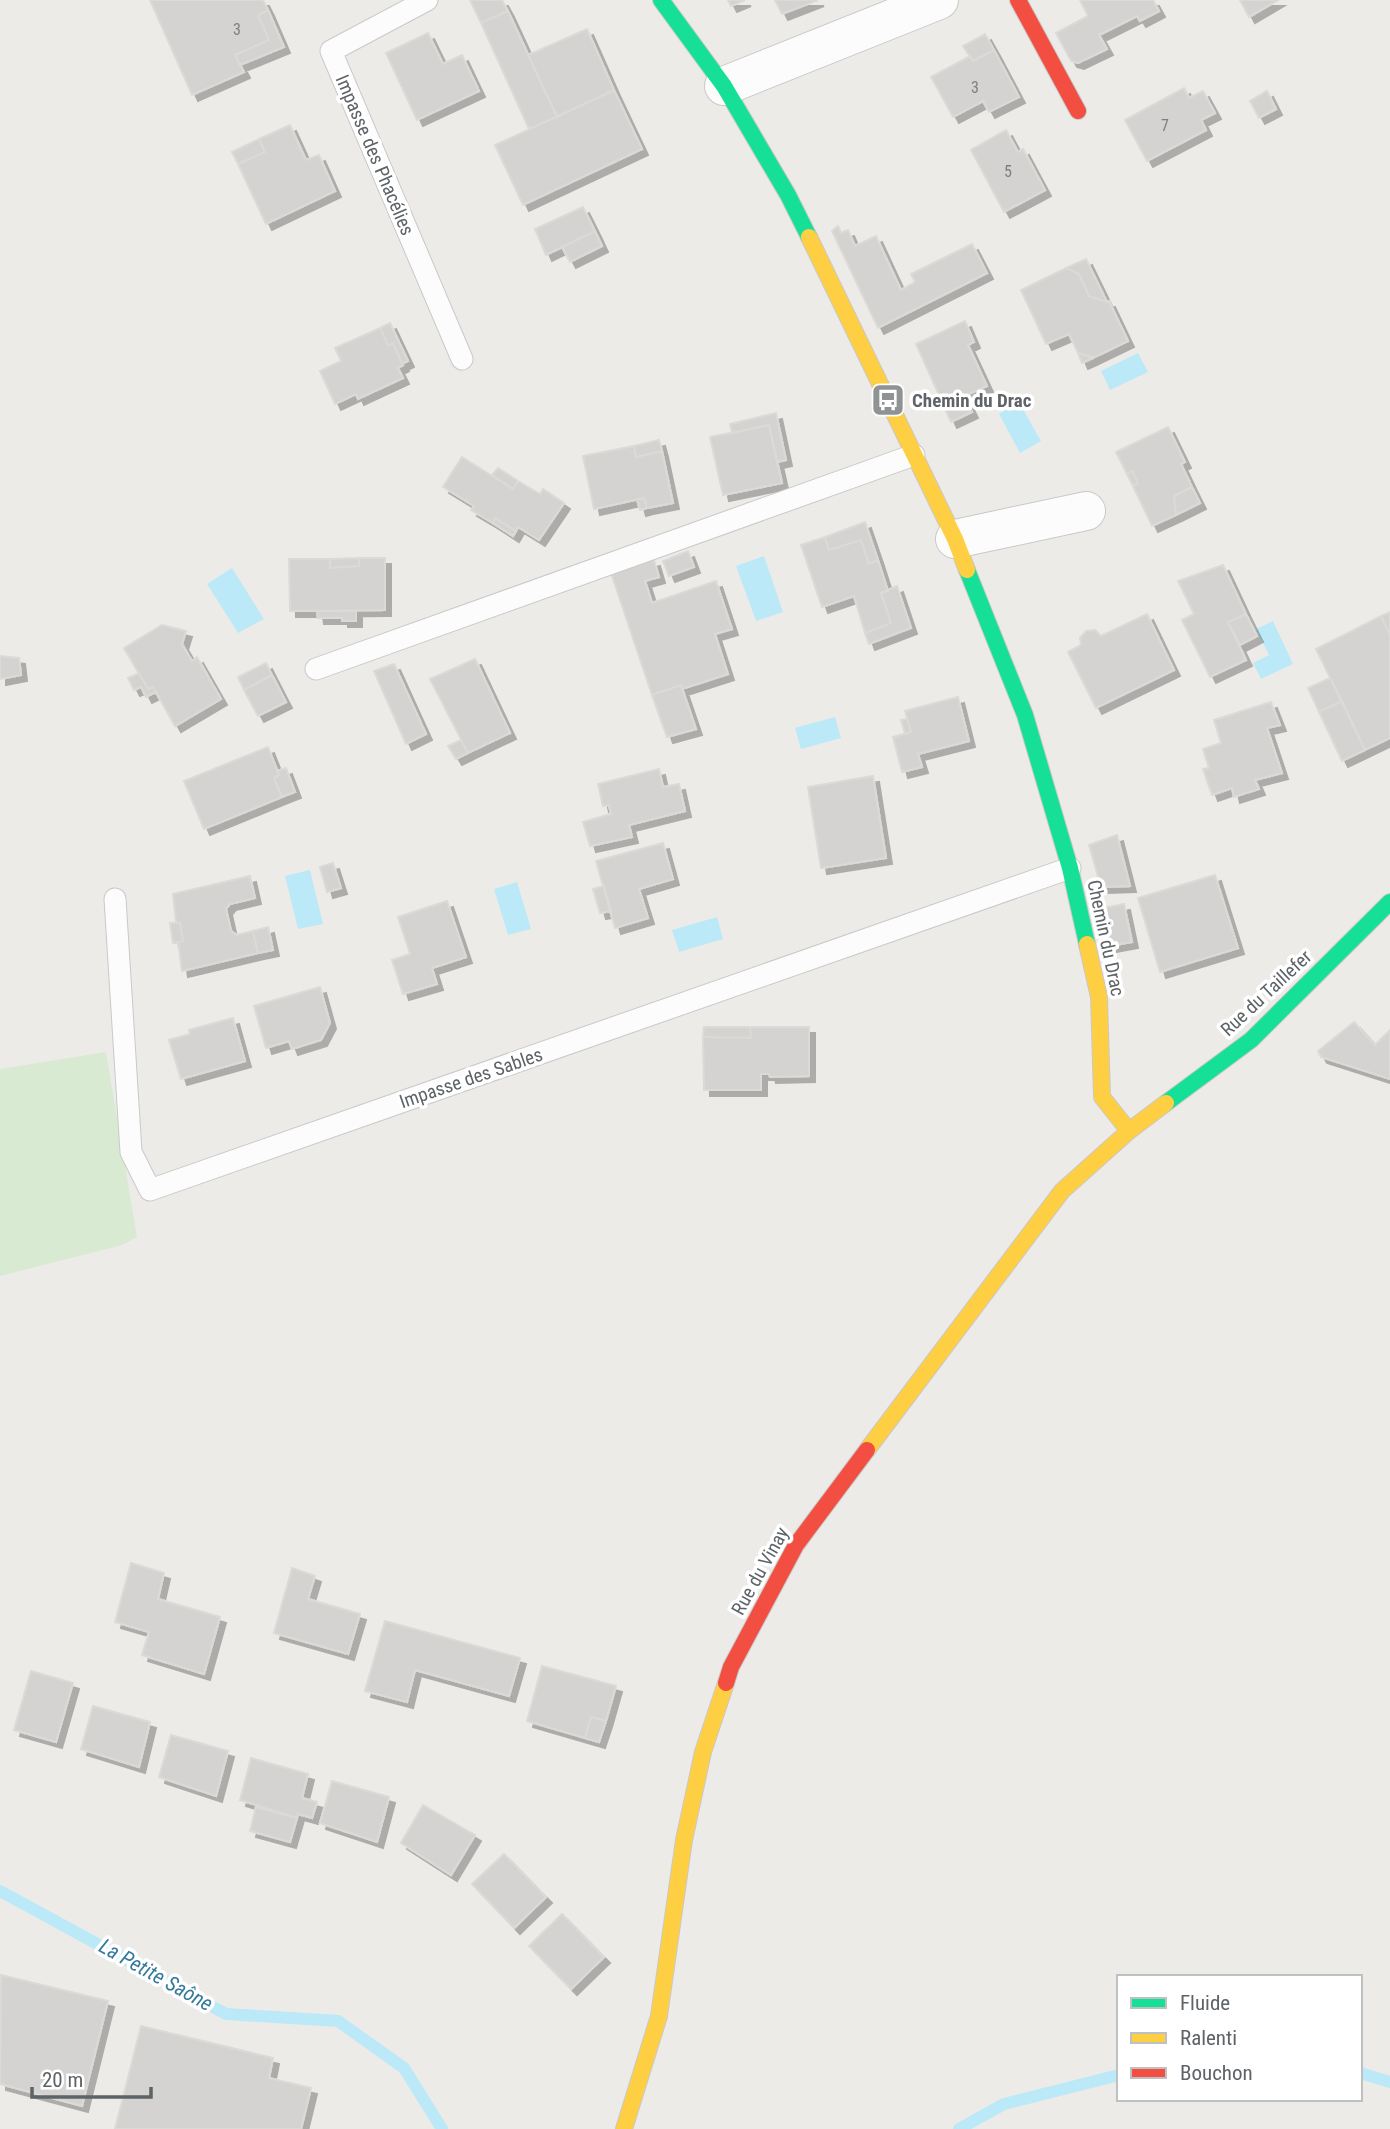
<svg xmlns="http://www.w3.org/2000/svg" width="1390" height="2129" font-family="'Roboto Condensed',sans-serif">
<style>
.green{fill:#d8ead2}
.water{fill:#bbe9f8}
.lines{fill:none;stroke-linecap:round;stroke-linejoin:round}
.stream{stroke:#bbe9f8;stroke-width:12}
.building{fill:#d5d3d2;stroke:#dcdad7;stroke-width:2;filter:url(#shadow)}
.lane-casing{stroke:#c9c9c9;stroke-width:23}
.street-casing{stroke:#c9c9c9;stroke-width:40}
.fast-casing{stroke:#c8c9c9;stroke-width:18}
.slow-casing{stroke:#c8c9c9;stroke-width:18}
.jam-casing{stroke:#c8c9c9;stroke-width:18}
.lane{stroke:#fcfcfc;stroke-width:21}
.street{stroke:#fcfcfc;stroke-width:38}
.fast{stroke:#16e098;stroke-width:16}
.slow{stroke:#ffcf43;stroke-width:16}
.jam{stroke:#f24e42;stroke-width:16}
.labels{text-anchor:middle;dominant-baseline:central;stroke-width:7;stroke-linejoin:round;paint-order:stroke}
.number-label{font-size:16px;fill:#7c8083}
.street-label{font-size:19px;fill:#5d6367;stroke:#fff}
.poi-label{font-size:19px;font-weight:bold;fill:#5d6367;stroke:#fff;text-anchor:start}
.water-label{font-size:21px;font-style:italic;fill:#347a9c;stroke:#fff}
</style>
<defs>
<filter id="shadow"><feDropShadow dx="6" dy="6" stdDeviation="0" flood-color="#0004"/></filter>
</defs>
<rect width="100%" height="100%" fill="#edebe8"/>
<path class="green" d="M106,1052L137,1237L122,1245L0,1276V1069Z"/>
<path class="water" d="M1138,353L1148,372L1110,390L1101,371Z
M1019,402L1041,441L1020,453L999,414Z
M764,556L783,612L756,621L736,566Z
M232,568L264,619L238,633L207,584Z
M1273,621L1293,664L1261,679L1253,663L1269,655L1256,629Z
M835,717L841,738L801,749L795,728Z
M310,870L323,924L298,929L285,876Z
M517,882L531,929L508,935L494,889Z
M717,917L723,939L679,952L672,930Z"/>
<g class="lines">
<path class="stream" d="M0,1891L226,2014L338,2021L404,2068L442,2129
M1360,2073L1390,2082
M959,2129L1004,2104L1119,2075"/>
</g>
<path class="building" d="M150,0H263L268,10L258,15L269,40L235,55L244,72L192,95Z
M470,0H502L508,11L481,23Z
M728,0H745L731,6Z
M775,0H818L782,14Z
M1080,0H1153L1159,11L1140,21L1137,16L1099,35L1107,49L1078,63L1071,61L1056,33L1088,16Z
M1240,0H1278L1249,17Z
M268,10L284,47L240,65L235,55L269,40L258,15Z
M508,11L557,117L529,129L481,23Z
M587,29L614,90L557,117L528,55Z
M428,33L443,64L462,55L479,91L417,120L386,53Z
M985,34L994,50L973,61L963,46Z
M994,50L1019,97L989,112L983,101L953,117L931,77L970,56L973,61Z
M1184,88L1189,98L1203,91L1215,113L1201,120L1206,130L1147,161L1125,120Z
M614,90L642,149L523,205L495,145Z
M1267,91L1276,109L1259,118L1250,101Z
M290,125L306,160L319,155L335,191L266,224L238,164L265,152L259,139Z
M1006,130L1018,152L1023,149L1045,190L1004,212L971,150Z
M259,139L265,152L238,164L232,152Z
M583,207L595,231L546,255L535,229Z
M838,226L841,233L848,230L855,246L876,236L901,290L915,282L911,274L972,244L987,273L878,328L832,231Z
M595,231L602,246L570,262L562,247Z
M1086,259L1107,302L1089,296L1079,274L1066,268Z
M1066,268L1079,274L1089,296L1107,302L1109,301L1128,341L1093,358L1078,353L1069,334L1046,344L1021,290Z
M965,321L974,342L968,345L987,386L964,396L972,412L951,422L916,344Z
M390,323L408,361L402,364L393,343L388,345L380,328Z
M380,328L388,345L393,343L403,365L398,368L403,378L358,399L356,394L335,404L320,371L341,361L335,348Z
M1078,353L1093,357V358L1082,363Z
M776,413L786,460L777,462L769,425L732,433L730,424Z
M769,425L782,483L723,495L710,437Z
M1168,427L1185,462L1181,464L1192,487L1174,496L1176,515L1152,526L1133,486L1138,483L1132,471L1127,474L1116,452Z
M659,440L662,451L636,457L634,446Z
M634,446L636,457L662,451L673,503L647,508L644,498L594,509L583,456Z
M462,457L513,489L518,481L540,494L543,489L564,503L539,540L518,527L516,531L495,518L493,523L471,510L474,506L443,487Z
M498,468L518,481L513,489L492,475Z
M1132,471L1138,483L1133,486L1127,474Z
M1192,487L1200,503L1176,515L1174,496Z
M644,498L647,508L640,510L637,499Z
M495,518L516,531L513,536L493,523Z
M865,522L878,560L869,564L861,540L829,550L825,537Z
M825,537L829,550L861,540L869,564L878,560L888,591L881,593L891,623L865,633L854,596L822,607L801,545Z
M688,551L694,567L669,576L663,561Z
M359,558V566L330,568V559Z
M359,558H385V610L290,611L289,559H330V568L359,566Z
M654,560L659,577L645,581L652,603L716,581L732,629L715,634L728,674L682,689L681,685L652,695L611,573Z
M1223,565L1246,614L1228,622L1246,660L1210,677L1182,620L1194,614L1178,581Z
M897,586L911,628L869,644L865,633L891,623L881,593Z
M317,611H356V621H342V618H318Z
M1390,612V635L1381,616Z
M1147,614L1174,670L1096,708L1068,652L1081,645L1080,638L1086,631L1095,630L1101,636Z
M1246,614L1257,636L1240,645L1228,622Z
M1381,616L1390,635V738L1365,750L1316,649Z
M162,625L186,631L182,644L192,661L197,657L221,699L175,726L153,687L148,689L124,648Z
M0,656L19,658L21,675L0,679Z
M475,659L510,733L468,753L430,679Z
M266,663L272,675L244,690L238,677Z
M394,664L426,734L406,744L374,671Z
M139,673L148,689L153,687L156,692L146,697L141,687L134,690L128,678Z
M272,675L286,702L258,716L244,690Z
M1330,678L1342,701L1319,712L1308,688Z
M681,685L696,729L667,737L652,695Z
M958,697L969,741L918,754L922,767L902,772L893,737L911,732L905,711Z
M1342,701L1365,750L1342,761L1319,712Z
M1271,702L1280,725L1267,728L1282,773L1255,780L1259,789L1234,797L1232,788L1212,795L1203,769L1209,768L1203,749L1221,743L1214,720Z
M907,719L911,732L905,734L901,720Z
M461,740L468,753L456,759L448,746Z
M268,747L279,775L274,778L282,797L204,829L184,781Z
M286,768L295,792L282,797L274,778L279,775L277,771Z
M659,769L663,787L679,784L685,811L629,825L632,837L590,846L583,822L611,814L609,805L603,806L598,784Z
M873,776L886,858L821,868L808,787Z
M1117,835L1130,886L1101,887L1089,845Z
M663,843L673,879L639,889L648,918L615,928L596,861Z
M333,863L341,888L327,892L320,867Z
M1215,875L1238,948L1160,972L1138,898Z
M250,876L255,898L230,904L226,909L231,931L237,935L253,931L258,953L182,971L178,942L183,941L180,923L176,922L173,894Z
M604,886L611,911L600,913L593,889Z
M447,901L466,957L432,968L437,984L403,994L392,960L410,954L398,917Z
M1124,904L1132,942L1110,946L1104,908Z
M170,923H180L183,941L173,943Z
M268,927L273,950L258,953L253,931Z
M320,987L330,1023L321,1040L292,1049L289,1041L266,1048L254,1006Z
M233,1018L245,1061L181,1079L169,1040L190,1034L189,1030Z
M1354,1022L1375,1045L1390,1030V1079L1321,1057L1318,1051Z
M704,1027H750L751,1038L703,1037Z
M750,1027H809V1076L770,1077L769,1074H761V1090H704L703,1037L751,1038Z
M131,1563L164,1573L158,1599L220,1617L204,1674L142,1655L149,1632L115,1622Z
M292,1568L315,1576L308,1599L360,1614L348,1654L274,1633Z
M385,1621L520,1658L509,1696L415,1670L407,1702L365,1691Z
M542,1666L616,1686L606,1721L591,1717L585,1738L527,1721Z
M31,1671L73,1683L56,1742L14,1730Z
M93,1706L150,1722L139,1767L81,1749Z
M591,1717L606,1721L599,1742L585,1738Z
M171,1735L228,1751L216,1796L159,1777Z
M251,1758L308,1774L302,1798L317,1802L312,1818L298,1814L297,1818L240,1800Z
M332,1781L389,1797L377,1842L320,1823Z
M423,1805L475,1835L451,1875L401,1843Z
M256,1807L297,1818L290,1842L250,1831Z
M504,1854L546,1897L514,1928L472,1884Z
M562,1914L604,1957L571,1989L529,1946Z
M1,1975L108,2001L82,2106L0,2084Z
M141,2026L273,2058L269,2078L311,2088L301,2129H115Z"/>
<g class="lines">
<defs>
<path id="lane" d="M427,0L331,51L462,359
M316,669L914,455
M115,899L131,1152L150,1190L1070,868"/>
<path id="street" d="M724,86L939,0
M955,539L1086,511"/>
<path id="fast" d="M661,0L724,86L788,195L809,237
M967,570L1025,715L1070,868L1087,944
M1166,1103L1251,1040L1390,902"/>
<path id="slow" d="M809,237L955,539L967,570
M1087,944L1099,997L1102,1097L1129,1131
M867,1450L1062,1191L1129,1131L1166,1103
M624,2129L659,2016L684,1840L703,1752L726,1683"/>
<path id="jam" d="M1018,0L1078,111
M726,1683L731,1667L796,1545L867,1450"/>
</defs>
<use href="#lane" class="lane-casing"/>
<use href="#street" class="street-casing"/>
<use href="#fast" class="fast-casing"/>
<use href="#slow" class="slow-casing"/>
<use href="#jam" class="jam-casing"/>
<use href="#lane" class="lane"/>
<use href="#street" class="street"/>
<use href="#fast" class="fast"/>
<use href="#slow" class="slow"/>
<use href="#jam" class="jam"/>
</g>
<defs>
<symbol id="bus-square" viewBox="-11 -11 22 22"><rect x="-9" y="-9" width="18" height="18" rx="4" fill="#8f9394" stroke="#fff"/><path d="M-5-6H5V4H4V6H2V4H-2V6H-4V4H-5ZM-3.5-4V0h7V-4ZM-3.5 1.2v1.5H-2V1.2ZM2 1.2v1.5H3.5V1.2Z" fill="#fff"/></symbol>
</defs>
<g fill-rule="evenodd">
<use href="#bus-square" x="869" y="381" width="38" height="38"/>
</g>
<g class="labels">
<g class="number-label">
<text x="237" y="29">3</text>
<text x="975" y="87">3</text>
<text x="1165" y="125">7</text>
<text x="1008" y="171">5</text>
</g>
<g class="street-label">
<text transform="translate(375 155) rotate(67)">Impasse des Phacélies</text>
<text transform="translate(1106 938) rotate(78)">Chemin du Drac</text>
<text transform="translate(1266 993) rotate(-43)">Rue du Taillefer</text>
<text transform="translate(471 1078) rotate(-19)">Impasse des Sables</text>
<text transform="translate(760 1571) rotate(-61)">Rue du Vinay</text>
</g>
<g class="poi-label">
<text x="912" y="400">Chemin du Drac</text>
</g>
<g class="water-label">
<text transform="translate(156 1975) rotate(29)">La Petite Saône</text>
</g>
</g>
<rect x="1117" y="1975" width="245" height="126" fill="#ffffff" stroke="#bec1c2" stroke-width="2"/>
<rect x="1131" y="1998" width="35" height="10" fill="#16e098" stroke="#bec1c2" stroke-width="2"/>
<text x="1180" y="2010" font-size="21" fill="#5d6367">Fluide</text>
<rect x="1131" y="2033" width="35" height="10" fill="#ffcf43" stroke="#bec1c2" stroke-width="2"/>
<text x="1180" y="2045" font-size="21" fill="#5d6367">Ralenti</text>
<rect x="1131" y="2068" width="35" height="10" fill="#f24e42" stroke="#bec1c2" stroke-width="2"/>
<text x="1180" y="2080" font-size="21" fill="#5d6367">Bouchon</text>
<path d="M32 2087v10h119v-10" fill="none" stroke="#5d6367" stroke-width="3.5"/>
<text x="42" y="2087" font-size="21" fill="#5d6367" stroke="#ffffff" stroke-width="5" paint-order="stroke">20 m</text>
</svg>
